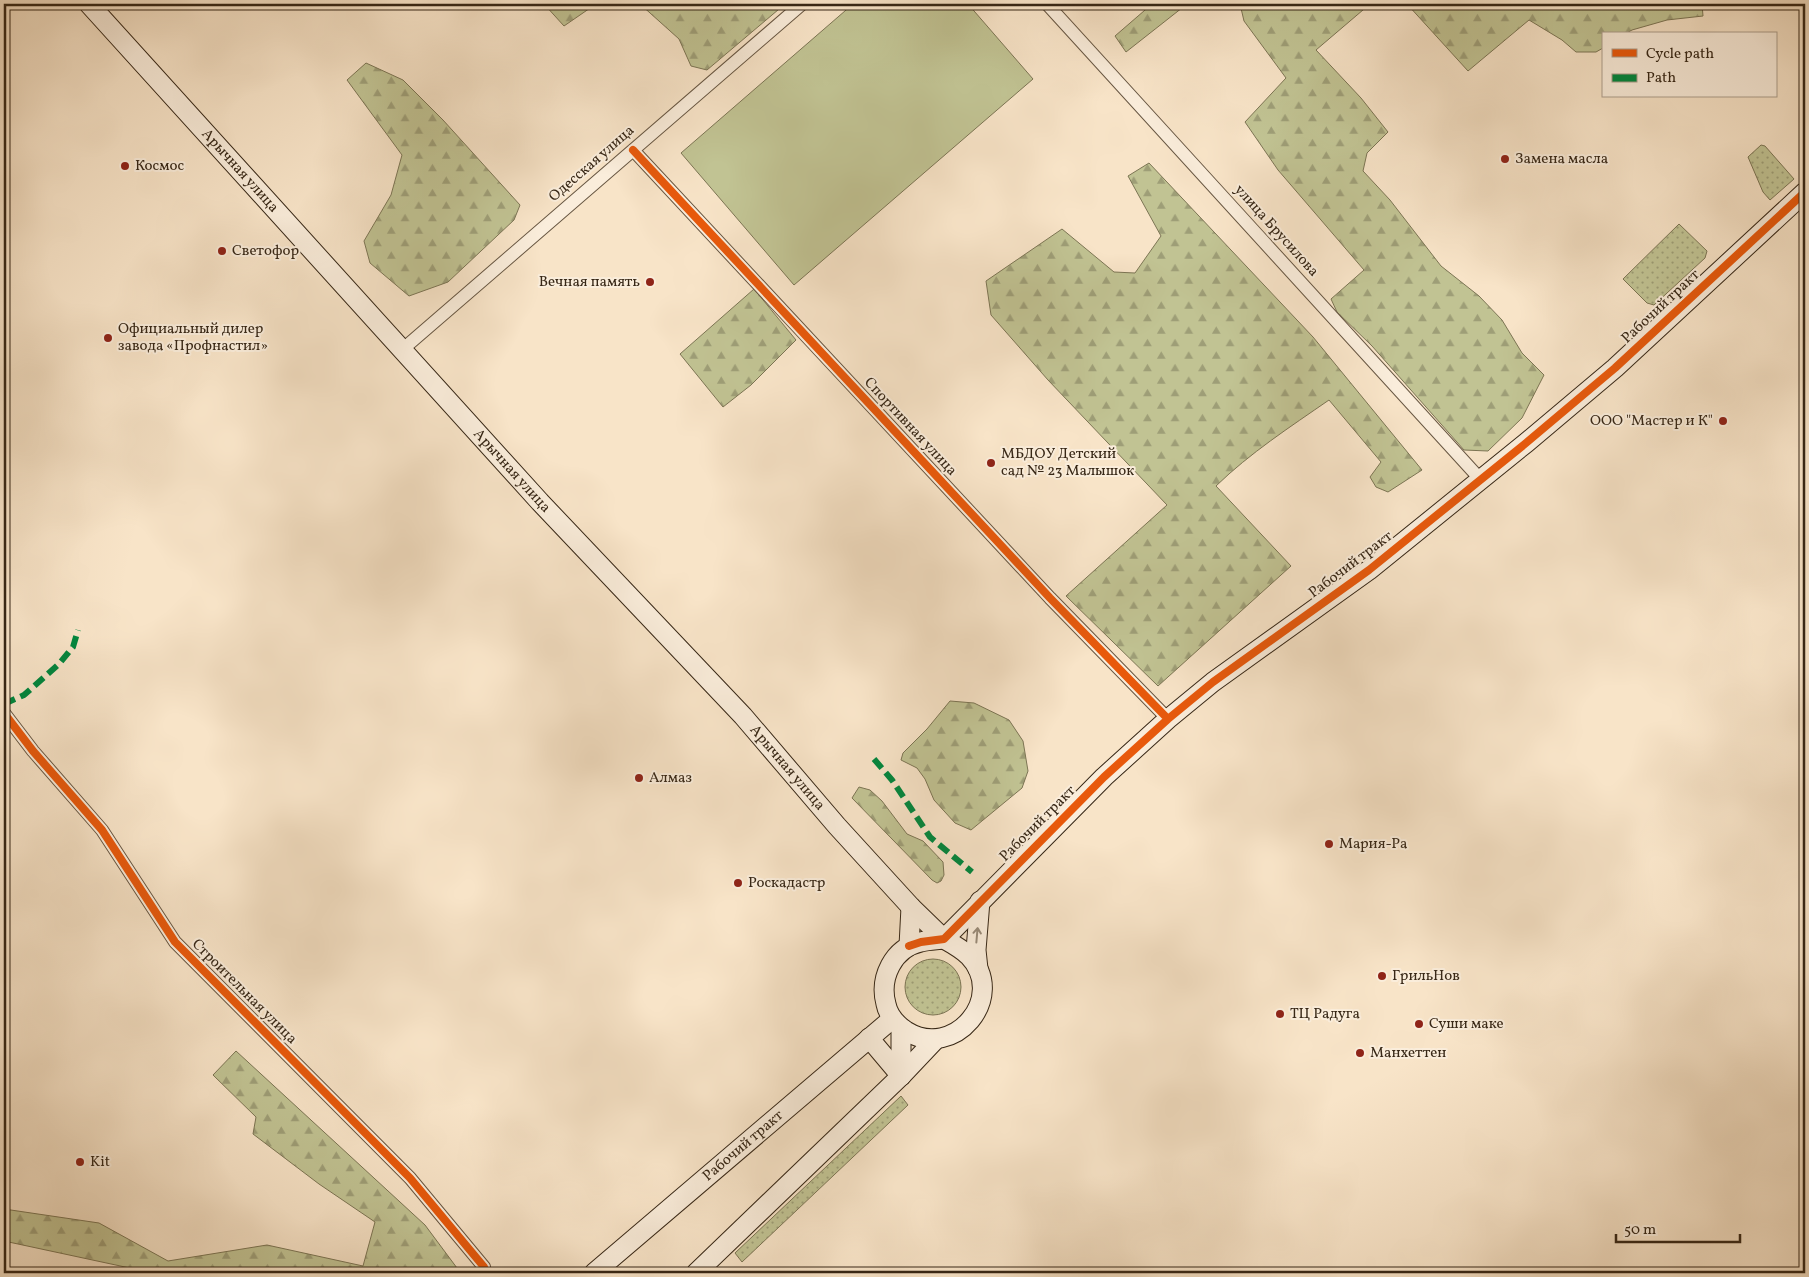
<svg xmlns="http://www.w3.org/2000/svg" width="1809" height="1277" font-family="Vollkorn,serif">
<style>
.grass{fill:url(#grass-dots);stroke:#7c7554}
.forest{fill:url(#forest-firs);stroke:#7c7554}
.park{fill:#c1c393;stroke:#7c7554}
.lines{fill:none;stroke-linecap:round;stroke-linejoin:round}
.street-casing{stroke:#675642;stroke-width:14}
.secondary-casing{stroke:#372716;stroke-width:21}
.street{stroke:#faeddb;stroke-width:12}
.secondary{stroke:#faeddb;stroke-width:19}
.quiet{stroke:#00873e;stroke-width:6;stroke-dasharray:12 6;stroke-linecap:butt}
.cycleway-casing{stroke:#faeddb;stroke-width:11}
.cycleway{stroke:#e8590c;stroke-width:8}
.oneway{stroke:#988a78}
.poi-dot{fill:#8f2418;stroke:#faeddb;stroke-width:2}
.labels{text-anchor:middle;dominant-baseline:central;stroke-width:4;stroke-linejoin:round;paint-order:stroke}
.poi-label{font-size:15px;fill:#372716;stroke:#faeddb;text-anchor:start}
.street-label{font-size:15px;fill:#372716;stroke:#faeddb}
</style>
<defs>
<pattern id="grass-dots" width="8" height="8" patternUnits="userSpaceOnUse" patternTransform="scale(1.25)"><rect width="8" height="8" fill="#c1c393"/><path d="M2 2h.1M6 6h.1" fill="none" stroke="#9e9e77" stroke-width="1.8" stroke-linecap="round"/></pattern>
<pattern id="forest-firs" width="22" height="20" patternUnits="userSpaceOnUse" patternTransform="scale(1.25)"><rect width="22" height="20" fill="#c1c393"/><path d="M5 1l3.5 6h-7zM16 11l3.5 6h-7z" fill="#9e9e77"/></pattern>
</defs>
<rect width="100%" height="100%" fill="#f8e4c8"/>
<filter id="stains"><feTurbulence type="fractalNoise" baseFrequency=".004" numOctaves="4"/><feColorMatrix values="0 0 0 0 .2 0 0 0 0 .09 0 0 0 0 .02 0 0 0 .5 -.17"/></filter>
<radialGradient id="worn" r=".72"><stop offset=".6" stop-color="#630" stop-opacity="0"/><stop offset="1" stop-color="#630" stop-opacity=".3"/></radialGradient>
<path class="grass" d="M1761,145L1765,146L1794,179L1770,200L1763,192L1748,157Z
M1679,224L1707,251L1705,258L1654,305L1647,303L1623,279Z
M905 987a28 28 0 1 1 56 0a28 28 0 1 1-56 0Z
M901,1096L908,1105L742,1262L735,1253Z"/>
<path class="forest" d="M544,4H596L564,26Z
M640,4H785L707,70L691,66L679,39Z
M1152,4H1187L1126,52L1115,36Z
M1240,4H1370L1316,50L1361,98L1388,132L1367,153L1363,171L1390,200L1441,266L1479,296L1502,320L1522,353L1544,375L1522,418L1488,451L1464,450L1372,346L1337,312L1331,299L1364,270L1278,170L1245,122L1286,78L1244,21Z
M1407,4H1702L1703,16L1667,20L1632,30L1625,34H1603V48L1596,52H1576L1562,40L1529,20L1468,71Z
M366,63L403,80L443,120L520,205L514,220L448,282L409,296L370,263L364,241L391,195L402,155L347,80Z
M1149,163L1313,337L1422,470L1388,492L1376,487L1370,477L1381,462L1329,400C1290,427 1250,453 1216,486L1291,566L1158,686L1066,596L1167,505L1048,380L991,315L986,281L1062,229L1114,272L1135,273L1161,236L1128,176Z
M754,289L796,340L751,385L723,407L680,354Z
M950,701L974,703L1009,720L1023,741L1028,771L1022,788L971,830L955,823L934,800L925,779L917,768L901,760L903,753L927,729Z
M859,787L870,790L882,801L907,834L923,841L943,862L944,875L941,881L937,883L932,880L852,798Z
M236,1051L425,1225L457,1268L455,1273H153L4,1241V1209L99,1223L168,1261L267,1245L363,1266L375,1222L319,1184L253,1134L256,1117L213,1075Z"/>
<path class="park" d="M853,4H968L1033,79L794,285L681,153Z"/>
<g class="lines">
<defs>
<path id="street" d="M1047,4L1481,480
M633,150L1050,598L1168,719
M403,349L802,4
M4,713L33,751L102,830L175,942L410,1178L484,1267L485,1273"/>
<g id="secondary">
<path id="s1" d="M89,4L540,502L743,716L837,826L911,907L944,939"/>
<path d="M944,939L1104,777L1168,719L1213,682L1369,570L1526,443L1615,368L1805,192"/>
<path d="M944,939C953,944 962,949 969,956C1008,997 954,1061 906,1031C897,1025 888,1015 886,1004C879,978 893,948 921,942C928,940 936,940 944,939Z"/>
<path d="M909,946L911,907"/>
<path d="M978,969L976,950L980,901"/>
<path d="M901,1028V1076"/>
<path d="M869,1038L901,1076"/>
<path id="s2" d="M594,1273L892,1019"/>
<path d="M696,1273L901,1076L936,1039"/>
</g>
</defs>
<use href="#street" class="street-casing"/>
<use href="#secondary" class="secondary-casing"/>
<use href="#street" class="street"/>
<use href="#secondary" class="secondary"/>
<path class="quiet" d="M4,704L24,695L59,664L73,647L78,630
M874,759L892,780L930,837L972,872"/>
<defs>
<path id="cycleway" d="M633,150L1050,598L1168,719
M4,713L33,751L102,830L175,942L410,1178L484,1267L485,1273
M909,946L921,942L944,939L1104,777L1168,719L1213,682L1369,570L1526,443L1615,368L1805,192"/>
</defs>
<use href="#cycleway" class="cycleway-casing"/>
<use href="#cycleway" class="cycleway"/>
</g>
<defs><path id="oneway-shaft" d="M-6 0H5M1.5-3L5.5 0L1.5 3" fill="none" stroke-width="1.6" stroke-linecap="round" stroke-linejoin="round" transform="scale(1.25)"/></defs>
<use class="oneway" href="#oneway-shaft" transform="translate(977 935) rotate(-85)"/>
<g class="poi-dot">
<circle cx="1505" cy="159" r="5"/>
<circle cx="125" cy="166" r="5"/>
<circle cx="222" cy="251" r="5"/>
<circle cx="650" cy="282" r="5"/>
<circle cx="108" cy="338" r="5"/>
<circle cx="1723" cy="421" r="5"/>
<circle cx="991" cy="463" r="5"/>
<circle cx="639" cy="778" r="5"/>
<circle cx="1329" cy="844" r="5"/>
<circle cx="738" cy="883" r="5"/>
<circle cx="1382" cy="976" r="5"/>
<circle cx="1280" cy="1014" r="5"/>
<circle cx="1419" cy="1024" r="5"/>
<circle cx="1360" cy="1053" r="5"/>
<circle cx="80" cy="1162" r="5"/>
</g>
<g class="labels">
<g class="poi-label">
<text x="1515" y="159">Замена масла</text>
<text x="135" y="166">Космос</text>
<text x="232" y="251">Светофор</text>
<text x="640" y="282" text-anchor="end">Вечная память</text>
<text x="118" y="329">Официальный дилер<tspan x="118" dy="17">завода «Профнастил»</tspan></text>
<text x="1713" y="421" text-anchor="end">ООО "Мастер и К"</text>
<text x="1001" y="454">МБДОУ Детский<tspan x="1001" dy="17">сад № 23 Малышок</tspan></text>
<text x="649" y="778">Алмаз</text>
<text x="1339" y="844">Мария-Ра</text>
<text x="748" y="883">Роскадастр</text>
<text x="1392" y="976">ГрильНов</text>
<text x="1290" y="1014">ТЦ Радуга</text>
<text x="1429" y="1024">Суши маке</text>
<text x="1370" y="1053">Манхеттен</text>
<text x="90" y="1162">Kit</text>
</g>
<g class="street-label">
<text transform="translate(592 164) rotate(-41)">Одесская улица</text>
<text stroke="none"><textPath href="#s1" startOffset="225">Арычная улица</textPath></text>
<text transform="translate(1276 231) rotate(48)">улица Брусилова</text>
<text transform="translate(1661 307) rotate(-43)">Рабочий тракт</text>
<text transform="translate(910 427) rotate(47)">Спортивная улица</text>
<text stroke="none"><textPath href="#s1" startOffset="630">Арычная улица</textPath></text>
<text transform="translate(1351 565) rotate(-37)">Рабочий тракт</text>
<text stroke="none"><textPath href="#s1" startOffset="1035">Арычная улица</textPath></text>
<text transform="translate(1038 824) rotate(-45)">Рабочий тракт</text>
<text transform="translate(244 992) rotate(45)">Строительная улица</text>
<text stroke="none"><textPath href="#s2" startOffset="196">Рабочий тракт</textPath></text>
</g>
</g>
<rect width="1809" height="1277" fill="none" stroke="#f8e4c8" stroke-width="20"/>
<rect x="5" y="5" width="1799" height="1267" fill="none" stroke="#372716" stroke-width="2.5"/>
<rect x="10" y="10" width="1789" height="1257" fill="none" stroke="#372716"/>
<rect x="1602" y="32" width="175" height="65" fill="#faeddb" stroke="#ac9e8c"/>
<rect x="1612" y="49" width="25" height="8" fill="#e8590c" stroke="#ac9e8c"/>
<text x="1646" y="58" font-size="15" fill="#372716">Cycle path</text>
<rect x="1612" y="74" width="25" height="8" fill="#00873e" stroke="#ac9e8c"/>
<text x="1646" y="82" font-size="15" fill="#372716">Path</text>
<path d="M1616 1234v8h124v-8" fill="none" stroke="#372716" stroke-width="2.5"/>
<text x="1624" y="1234" font-size="15" fill="#372716" stroke="#faeddb" stroke-width="4" paint-order="stroke">50 m</text>
<rect width="100%" height="100%" filter="url(#stains)"/>
<rect width="100%" height="100%" fill="url(#worn)"/>
</svg>
